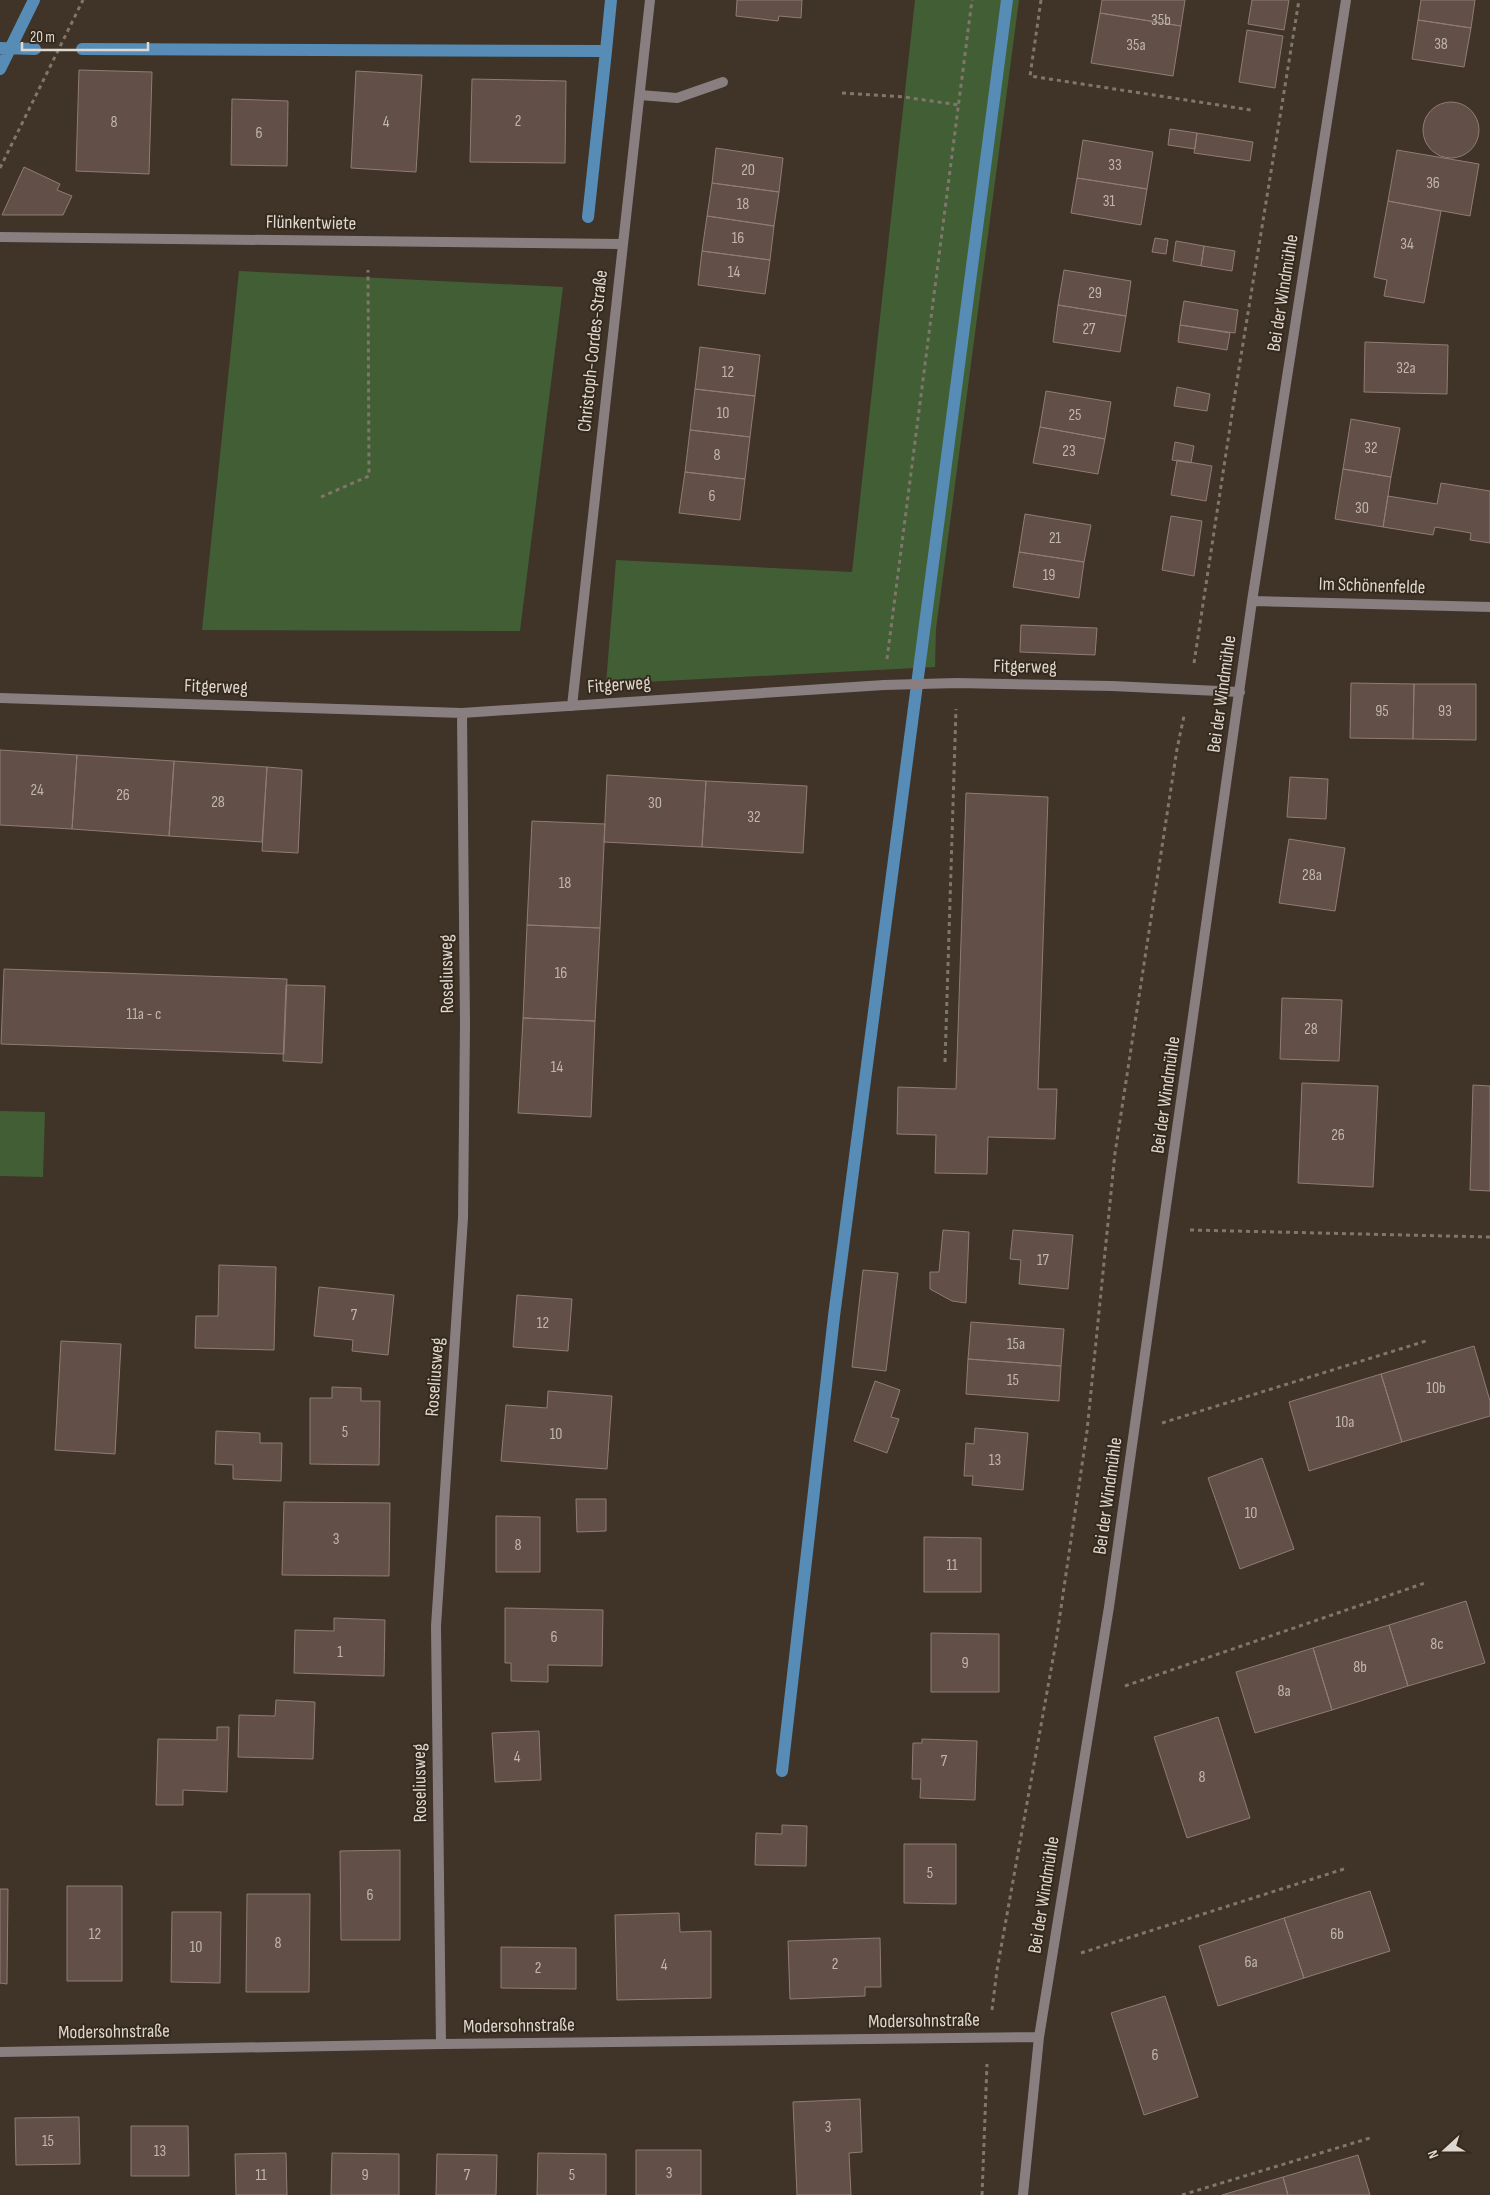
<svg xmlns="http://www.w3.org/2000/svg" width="1490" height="2195" font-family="'Sofia Sans Condensed',sans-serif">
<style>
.green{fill:#425e34}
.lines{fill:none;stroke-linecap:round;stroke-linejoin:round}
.stream{stroke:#568cb5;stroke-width:12}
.building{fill:#614f48;stroke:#907c74}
.path{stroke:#80766b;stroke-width:3;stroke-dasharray:4 4;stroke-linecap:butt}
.lane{stroke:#897f80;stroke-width:10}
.street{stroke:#897f80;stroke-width:10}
.labels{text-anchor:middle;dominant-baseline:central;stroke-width:4;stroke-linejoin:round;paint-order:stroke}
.number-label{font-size:16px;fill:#c0b6ae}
.street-label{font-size:19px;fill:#dfd8d0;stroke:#352a1d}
</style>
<rect width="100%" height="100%" fill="#3f3427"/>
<path class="green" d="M915,0H1019L936,629L935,667L606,684L616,560L852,572Z
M239,271L563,287L520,631L202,630Z
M0,1111L45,1112L43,1177L0,1176Z"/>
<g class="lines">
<path class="stream" d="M0,48L35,49
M82,49L606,51L588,217
M606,51L611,0
M0,69L34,0
M782,1771L834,1316L1007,0"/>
</g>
<path class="building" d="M737,0H802L801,18L779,16L778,21L736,16Z
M1102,0H1185L1181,26L1100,13Z
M1252,0H1289L1284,30L1248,24Z
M1421,0H1475L1471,28L1418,20Z
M1100,13L1181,26L1173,76L1091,63Z
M1418,20L1471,28L1464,67L1412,59Z
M1247,30L1283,36L1275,88L1239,82Z
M79,70L152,72L149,174L76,171Z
M356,71L422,75L416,172L351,168Z
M472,79L566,81L565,163L470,162Z
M232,99L288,101L287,166L231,165Z
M1423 130a28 28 0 1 1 56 0a28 28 0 1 1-56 0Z
M1170,129L1197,133L1195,149L1168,145Z
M1197,133L1253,142L1250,161L1194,153Z
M1083,140L1153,152L1147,189L1077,178Z
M716,148L783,158L779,192L712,183Z
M1397,150L1479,164L1470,216L1388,201Z
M24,167L60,184L57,190L72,196L63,215H2Z
M1077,178L1147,189L1141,225L1071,213Z
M712,183L779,192L774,226L707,216Z
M1388,201L1441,211L1424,303L1384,296L1387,280L1374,277Z
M707,216L774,226L770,260L702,251Z
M1155,238L1168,240L1166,254L1152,252Z
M1176,241L1204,246L1201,266L1173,261Z
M1204,246L1235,251L1232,271L1201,266Z
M702,251L770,260L765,294L698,285Z
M1064,270L1131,281L1126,316L1058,305Z
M1184,301L1238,310L1235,333L1180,325Z
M1058,305L1126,316L1120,352L1053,342Z
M1180,325L1230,333L1227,350L1178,342Z
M1365,342L1448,345L1447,394L1364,392Z
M700,347L760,355L755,396L695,389Z
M1177,387L1210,394L1207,411L1174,406Z
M695,389L755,396L750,437L690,430Z
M1046,391L1111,402L1105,439L1040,427Z
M1351,419L1400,428L1391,477L1343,469Z
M1040,427L1105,439L1098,474L1033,463Z
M690,430L750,437L745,479L685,472Z
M1175,442L1194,446L1191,463L1172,460Z
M1177,460L1212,466L1206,501L1171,495Z
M1343,469L1391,477L1383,527L1335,519Z
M685,472L745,479L740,520L679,513Z
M1441,483L1490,491V543L1470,540L1471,533L1435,527L1433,535L1383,527L1388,496L1437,504Z
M1025,514L1091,525L1084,562L1019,552Z
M1171,516L1202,521L1194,576L1162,570Z
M1019,552L1084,562L1079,598L1013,587Z
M1021,625L1097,628L1095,655L1020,652Z
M1351,683L1414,684L1413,739L1350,738Z
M1414,684H1476V740L1413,739Z
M0,750L77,755L72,829L0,825Z
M77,755L174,761L169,836L72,829Z
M174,761L267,767L262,842L169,836Z
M267,767L302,770L298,853L262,851Z
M607,775L706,781L702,847L604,842Z
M1290,777L1328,779L1326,819L1287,817Z
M706,781L807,786L803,853L702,847Z
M966,793L1048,797L1038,1089H1057L1055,1139L988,1137L987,1174L935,1173L936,1135L897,1134L898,1087L956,1089Z
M532,821L605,824L600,928L527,925Z
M1289,839L1345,848L1335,911L1279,903Z
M527,925L600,928L595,1021L523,1018Z
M4,969L287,979L284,1054L1,1044Z
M286,985L325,986L322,1063L283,1061Z
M1282,998L1342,1000L1339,1061L1280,1059Z
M523,1018L595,1021L591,1117L518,1113Z
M1302,1083L1378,1086L1373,1187L1298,1183Z
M1473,1085L1490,1086V1191L1470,1190Z
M943,1230L969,1232L966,1303L952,1301L930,1289V1272H939Z
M1013,1230L1073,1235L1068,1289L1019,1284L1021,1260L1010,1259Z
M219,1265L276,1267L274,1350L195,1348L196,1316H218Z
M863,1270L898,1273L886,1371L852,1367Z
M319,1287L394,1295L388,1355L352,1351L353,1340L314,1336Z
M517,1295L572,1299L568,1351L513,1347Z
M971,1322L1064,1329L1061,1366L968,1359Z
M61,1341L121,1344L115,1454L55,1450Z
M1474,1346L1490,1401V1416L1402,1442L1381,1374Z
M968,1359L1061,1366L1059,1401L966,1394Z
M1381,1374L1402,1442L1309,1471L1289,1402Z
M875,1381L900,1390L891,1417L899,1419L887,1453L854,1441Z
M332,1387L361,1388V1401H380L379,1465L310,1464V1398H332Z
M548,1391L612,1396L607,1469L501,1461L506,1405L547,1408Z
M975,1428L1028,1433L1023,1490L972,1485L973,1476H964L966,1443L974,1444Z
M216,1431L260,1433V1443H282L281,1481L233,1479V1465L215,1464Z
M1262,1458L1294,1549L1240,1569L1208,1478Z
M576,1499H606V1531L577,1532Z
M284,1502L390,1503L389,1576L282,1575Z
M496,1516L540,1517V1572H496Z
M924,1537L981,1538V1592H924Z
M1466,1601L1485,1663L1408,1686L1389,1625Z
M505,1608L603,1610L602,1666L548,1665V1682L511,1681V1663H505Z
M334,1618L385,1620L384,1676L294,1673L295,1630L334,1631Z
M1389,1625L1408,1686L1332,1710L1313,1648Z
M931,1633L999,1634V1692H931Z
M1313,1648L1332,1710L1255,1733L1236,1672Z
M276,1700L315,1702L313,1759L238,1757L239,1715L275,1716Z
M1218,1717L1250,1818L1187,1838L1154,1737Z
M217,1727H229L227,1792L183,1790V1805H156L158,1739L217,1740Z
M539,1731L541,1780L495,1782L492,1733Z
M922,1739L977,1741L975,1800L920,1798L921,1779H912L913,1743H922Z
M782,1825L807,1826L806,1866L755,1865L756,1833L782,1834Z
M904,1844H956V1904L904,1903Z
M400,1850V1940H341L340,1851Z
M67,1886H122V1981H67Z
M0,1889H8L7,1984L0,1983Z
M1370,1891L1390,1951L1304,1978L1284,1918Z
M247,1894H310L309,1992H246Z
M172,1912H221L220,1983L171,1982Z
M679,1913L680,1932L711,1931V1998L617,2000L615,1915Z
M1284,1918L1304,1978L1218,2006L1199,1946Z
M880,1938L881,1987H865V1996L790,1999L788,1941Z
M501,1947L576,1948V1989L501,1988Z
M1165,1996L1198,2097L1144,2115L1111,2013Z
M860,2099L862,2152L849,2153L851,2195H797L793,2102Z
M79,2117L80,2164L16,2165L15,2118Z
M131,2126H188L189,2176H131Z
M636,2150H701V2195H636Z
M286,2153L287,2195H236L235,2154Z
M332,2153L399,2154V2195H331Z
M538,2153L606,2154V2195H537Z
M437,2154L497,2155L496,2195H436Z
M1358,2155L1370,2195H1288L1283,2177Z
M1283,2177L1288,2195H1222Z"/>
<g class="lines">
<path class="path" d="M1041,0L1030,76L1251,110
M842,93L904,97L959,105
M0,168L83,0
M321,497L369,476L368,270
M887,659L972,0
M1194,663L1239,368L1299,0
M945,1062L956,709
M1190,1230L1490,1237
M1162,1423L1429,1340
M1125,1686L1425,1583
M1081,1953L1347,1868
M992,2010L997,1970L1056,1642L1087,1431L1115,1153L1177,749L1184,716
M982,2195L987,2064
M1182,2195L1370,2138"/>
<path class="lane" d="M640,95L677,98L723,82"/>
<path class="street" d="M0,237L622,244
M1252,601L1490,607
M0,698L462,713L884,685L957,683L1112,686L1240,692
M572,706L650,0
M441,2044L436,1626L463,1218L465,1024L462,713
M0,2052L441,2044L1039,2037
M1023,2195L1039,2037L1109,1607L1252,601L1346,0"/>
</g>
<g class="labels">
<g class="number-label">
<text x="1161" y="20">35b</text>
<text x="1441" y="44">38</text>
<text x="1136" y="45">35a</text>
<text x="518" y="121">2</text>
<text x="114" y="122">8</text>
<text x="386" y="122">4</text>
<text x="259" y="133">6</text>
<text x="1115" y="165">33</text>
<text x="748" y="170">20</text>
<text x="1433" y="183">36</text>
<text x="1109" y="201">31</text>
<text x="743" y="204">18</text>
<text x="738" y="238">16</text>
<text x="1407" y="244">34</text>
<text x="734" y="272">14</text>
<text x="1095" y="293">29</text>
<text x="1089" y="329">27</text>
<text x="1406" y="368">32a</text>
<text x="728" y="372">12</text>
<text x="723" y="413">10</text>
<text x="1075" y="415">25</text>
<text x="1371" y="448">32</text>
<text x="1069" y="451">23</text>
<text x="717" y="455">8</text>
<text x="712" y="496">6</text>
<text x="1362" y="508">30</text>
<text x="1055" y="538">21</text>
<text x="1049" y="575">19</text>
<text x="1382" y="711">95</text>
<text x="1445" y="711">93</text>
<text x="37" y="790">24</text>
<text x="123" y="795">26</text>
<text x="218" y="802">28</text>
<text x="655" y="803">30</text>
<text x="754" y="817">32</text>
<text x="1312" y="875">28a</text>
<text x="565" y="883">18</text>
<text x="561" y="973">16</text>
<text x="144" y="1014">11a - c</text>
<text x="1311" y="1029">28</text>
<text x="557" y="1067">14</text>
<text x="1338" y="1135">26</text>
<text x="1043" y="1260">17</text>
<text x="354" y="1315">7</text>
<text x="543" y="1323">12</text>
<text x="1016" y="1344">15a</text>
<text x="1013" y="1380">15</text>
<text x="1436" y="1388">10b</text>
<text x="1345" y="1422">10a</text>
<text x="345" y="1432">5</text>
<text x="556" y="1434">10</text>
<text x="995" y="1460">13</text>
<text x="1251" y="1513">10</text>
<text x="336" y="1539">3</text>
<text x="518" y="1545">8</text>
<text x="952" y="1565">11</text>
<text x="554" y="1637">6</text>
<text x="1437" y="1644">8c</text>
<text x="340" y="1652">1</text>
<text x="965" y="1663">9</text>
<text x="1360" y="1667">8b</text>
<text x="1284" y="1691">8a</text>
<text x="517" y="1757">4</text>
<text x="944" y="1761">7</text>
<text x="1202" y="1777">8</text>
<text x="930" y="1873">5</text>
<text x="370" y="1895">6</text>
<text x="95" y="1934">12</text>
<text x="1337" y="1934">6b</text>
<text x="278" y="1943">8</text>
<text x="196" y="1947">10</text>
<text x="1251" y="1962">6a</text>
<text x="835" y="1964">2</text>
<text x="664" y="1965">4</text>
<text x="538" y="1968">2</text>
<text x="1155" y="2055">6</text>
<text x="828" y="2127">3</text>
<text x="48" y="2141">15</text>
<text x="160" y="2151">13</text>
<text x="669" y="2173">3</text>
<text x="261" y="2175">11</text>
<text x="365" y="2175">9</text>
<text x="467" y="2175">7</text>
<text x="572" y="2175">5</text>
</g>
<g class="street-label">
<text transform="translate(311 223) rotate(1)">Flünkentwiete</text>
<text transform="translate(1283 293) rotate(-81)">Bei der Windmühle</text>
<text transform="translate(593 351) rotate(-84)">Christoph-Cordes-Straße</text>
<text transform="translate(1372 586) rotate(2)">Im Schönenfelde</text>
<text transform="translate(1025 667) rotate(1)">Fitgerweg</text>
<text transform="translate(619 685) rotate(-4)">Fitgerweg</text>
<text transform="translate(216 687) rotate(2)">Fitgerweg</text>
<text transform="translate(1222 694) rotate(-82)">Bei der Windmühle</text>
<text transform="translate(447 974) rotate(-91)">Roseliusweg</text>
<text transform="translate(1166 1095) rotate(-82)">Bei der Windmühle</text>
<text transform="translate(435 1377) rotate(-86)">Roseliusweg</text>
<text transform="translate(1108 1496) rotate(-82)">Bei der Windmühle</text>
<text transform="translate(420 1783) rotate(-91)">Roseliusweg</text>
<text transform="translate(1044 1895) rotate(-81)">Bei der Windmühle</text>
<text transform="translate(924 2021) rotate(-1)">Modersohnstraße</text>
<text transform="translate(519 2026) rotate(-1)">Modersohnstraße</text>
<text transform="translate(114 2032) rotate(-1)">Modersohnstraße</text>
</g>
</g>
<g transform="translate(1445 2150) rotate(249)" stroke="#352a1d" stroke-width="4" paint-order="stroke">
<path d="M0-4L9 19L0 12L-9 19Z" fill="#dfd8d0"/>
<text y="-8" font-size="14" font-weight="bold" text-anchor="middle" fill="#dfd8d0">N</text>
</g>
<path d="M22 42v8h126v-8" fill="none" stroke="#dfd8d0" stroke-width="2.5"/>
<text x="30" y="42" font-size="15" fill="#dfd8d0" stroke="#352a1d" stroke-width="4" paint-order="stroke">20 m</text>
</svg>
